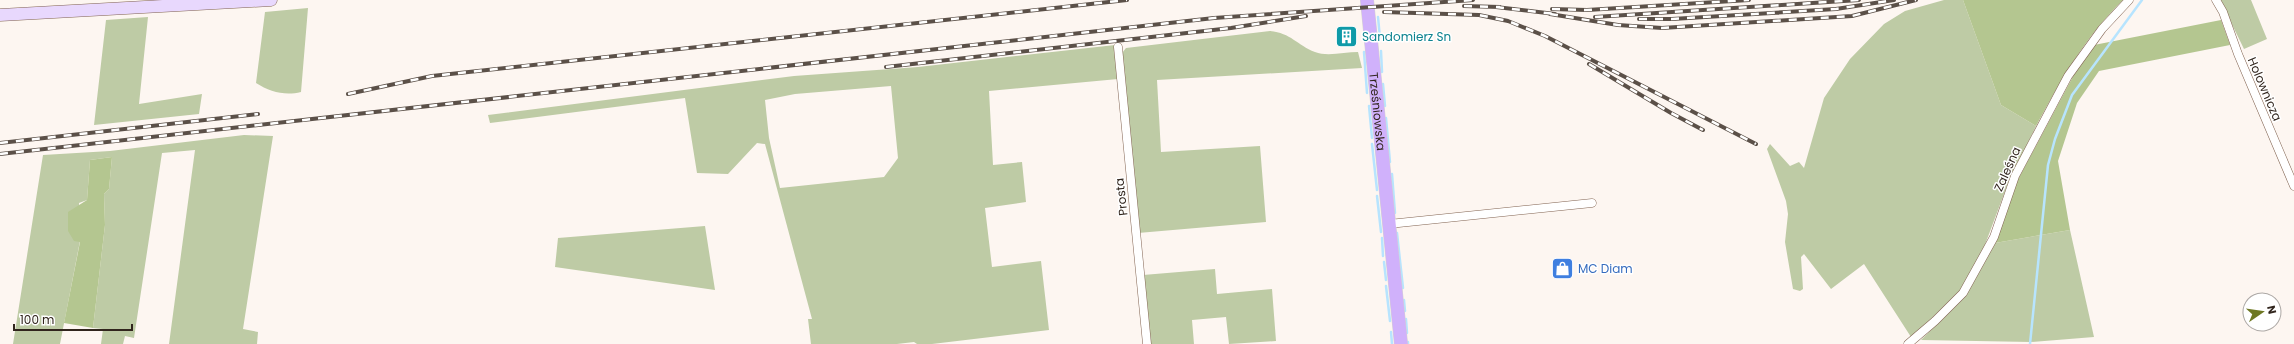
<svg xmlns="http://www.w3.org/2000/svg" width="2294" height="344" font-family="Poppins,sans-serif">
<style>
.green{fill:#becba5;fill-rule:evenodd}
.forest{fill:#b4c690}
.lines{fill:none;stroke-linecap:round;stroke-linejoin:round}
.stream{stroke:#b7e4fe;stroke-width:2.5}
.minor-casing{stroke:#826452;stroke-width:9}
.secondary-casing{stroke:#826452;stroke-width:13}
.primary-casing{stroke:#d6d3d2;stroke-width:14}
.minor{stroke:#fff;stroke-width:8}
.secondary{stroke:#e8d8fd;stroke-width:12}
.primary{stroke:#d0b1fb;stroke-width:13}
.rail-casing{stroke:#5b5048;stroke-width:4}
.rail{stroke:#fff;stroke-width:2.5;stroke-dasharray:8;stroke-linecap:butt}
.labels{text-anchor:middle;dominant-baseline:central;stroke-width:3;stroke-linejoin:round;paint-order:stroke}
.culture-label{font-size:12px;fill:#0d838f;stroke:#fff;text-anchor:start}
.street-label{font-size:12px;fill:#31251d;stroke:#fff}
.shop-label{font-size:12px;fill:#366cbe;stroke:#fff;text-anchor:start}
</style>
<rect width="100%" height="100%" fill="#fdf6f1"/>
<path class="green" d="M1944,0H1963L2001,105L2036,126L2007,186L1983,250L1958,294L1911,337L1864,264L1831,289L1804,254L1801,257L1803,289L1800,291L1793,289L1785,242L1788,214L1786,201L1767,149L1770,144L1790,166L1799,162L1804,168L1824,98L1850,59L1884,24L1905,11Z
M2220,0H2251L2267,39L2244,49Z
M308,8L301,92C285,96 270,92 256,83L265,12Z
M148,17L139,104L202,94L199,114L94,125L106,20Z
M1270,31C1291,33 1297,45 1315,52C1327,57 1345,52 1358,52L1362,68L1157,80L1161,152L1260,146L1266,222L1138,233L1122,53L1126,48Z
M1115,45L1118,79L989,91L993,165L1022,162L1026,202L985,208L992,267L1041,261L1049,330L932,344H917L914,342L897,344H811L808,319H812L765,144L757,143L728,174L697,173L685,98L490,123L488,115L794,76L918,67ZM891,86L898,158L884,177L780,188L769,138L765,100L795,94Z
M244,135L273,136L243,329L258,332L257,344H169L195,150L162,153L134,338L125,336L123,344H101L103,329L93,328L105,225L104,194L109,189L112,157L90,160L87,200L79,203L80,241L60,344H13L43,155L110,151Z
M705,226L715,290L555,267L558,238Z
M2070,230L2094,337L2031,342L1921,340L1967,294L1995,243Z
M1215,269L1217,294L1272,289L1276,341L1229,344L1226,317L1192,320L1194,344H1150L1143,275Z"/>
<path class="forest" d="M1963,0H2123C2085,37 2061,80 2036,126L2001,105Z
M2221,20L2230,45L2099,71L2077,103L2058,161L2070,230L1995,243L2015,185L2077,69L2094,45Z
M112,157L109,189L104,194L105,225L93,328L64,323L80,242L74,241L68,231V212L87,200L90,160Z"/>
<g class="lines">
<path class="stream" d="M1378,17L1380,38
M1381,51L1382,72
M1364,52L1367,93
M1383,84L1385,106
M1369,106L1372,138
M1386,118L1390,162
M1372,144L1377,190
M1392,174L1395,213
M1377,196L1381,232
M1397,233L1403,288
M1382,238L1383,256
M1384,262L1386,280
M1386,286L1390,321
M1404,300L1405,311
M1406,319L1407,333
M1391,332L1392,344
M1408,342V344
M2030,344L2048,165L2055,139L2072,95L2142,0"/>
<defs>
<path id="minor" d="M2216,0L2223,12L2238,54L2294,186
M1118,47L1147,344
M1389,224L1592,203
M1908,344L1935,321L1963,293L1994,237L2015,176L2068,76L2102,29L2129,0"/>
<path id="secondary" d="M0,15L271,0"/>
<g id="primary">
<path id="s1" d="M1367,0L1401,344"/>
</g>
</defs>
<use href="#minor" class="minor-casing"/>
<use href="#secondary" class="secondary-casing"/>
<use href="#primary" class="primary-casing"/>
<use href="#minor" class="minor"/>
<use href="#secondary" class="secondary"/>
<use href="#primary" class="primary"/>
<defs>
<path id="rail" d="M1464,6L1500,7
M1496,7L1555,14
M1552,9L1587,10L1749,0
M1384,12L1479,15L1508,21L1545,36L1756,144
M1550,14L1618,25L1662,28L1852,16L1916,0
M1595,17L1859,0
M1639,19H1672L1836,9L1894,0
M1589,64L1671,113L1703,130
M886,67L1231,28L1306,16
M348,94L432,76L1127,0
M0,143L258,114
M0,154L1214,18L1473,0"/>
</defs>
<use href="#rail" class="rail-casing"/>
<use href="#rail" class="rail"/>
</g>
<defs>
<symbol id="building-square" viewBox="-11 -11 22 22"><rect x="-9" y="-9" width="18" height="18" rx="4" fill="#0f9aa8" stroke="#fff"/><path d="M-4-6H4V6H1V3H-1V6H-4ZM-2.5-4.3h1.7v1.8h-1.7ZM.8-4.3h1.7v1.8H.8ZM-2.5-1h1.7V.8h-1.7ZM.8-1h1.7V.8H.8Z" fill="#fff"/></symbol>
<symbol id="shop-square" viewBox="-11 -11 22 22"><rect x="-9" y="-9" width="18" height="18" rx="4" fill="#3f7fe0" stroke="#fff"/><path d="M-5-2.5h2.3a2.7 3.5 0 0 1 5.4 0H5L5.5 6h-11ZM-1.5-2.5h3a1.5 2.3 0 0 0-3 0Z" fill="#fff"/></symbol>
</defs>
<g fill-rule="evenodd">
<use href="#building-square" x="1334" y="24" width="25" height="25"/>
<use href="#shop-square" x="1550" y="256" width="25" height="25"/>
</g>
<g class="labels">
<g class="culture-label">
<text x="1362" y="36">Sandomierz Sn</text>
</g>
<g class="street-label">
<text transform="translate(2265 89) rotate(67)">Holownicza</text>
<text stroke="none"><textPath href="#s1" startOffset="112">Trześniowska</textPath></text>
<text transform="translate(2007 169) rotate(-66)">Zaleśna</text>
<text transform="translate(1121 197) rotate(-96)">Prosta</text>
</g>
<g class="shop-label">
<text x="1578" y="268">MC Diam</text>
</g>
</g>
<g transform="translate(2262 312) rotate(77)"><circle r="19" fill="#ffffff" stroke="#ada8a5"/>
<path d="M0-3L7 15L0 10L-7 15Z" fill="#6e7823"/>
<text y="-6" font-size="11" font-weight="bold" text-anchor="middle" fill="#31251d">N</text>
</g>
<path d="M14 324v6h118v-6" fill="none" stroke="#31251d" stroke-width="2"/>
<text x="20" y="324" font-size="12" fill="#31251d" stroke="#ffffff" stroke-width="3" paint-order="stroke">100 m</text>
</svg>
